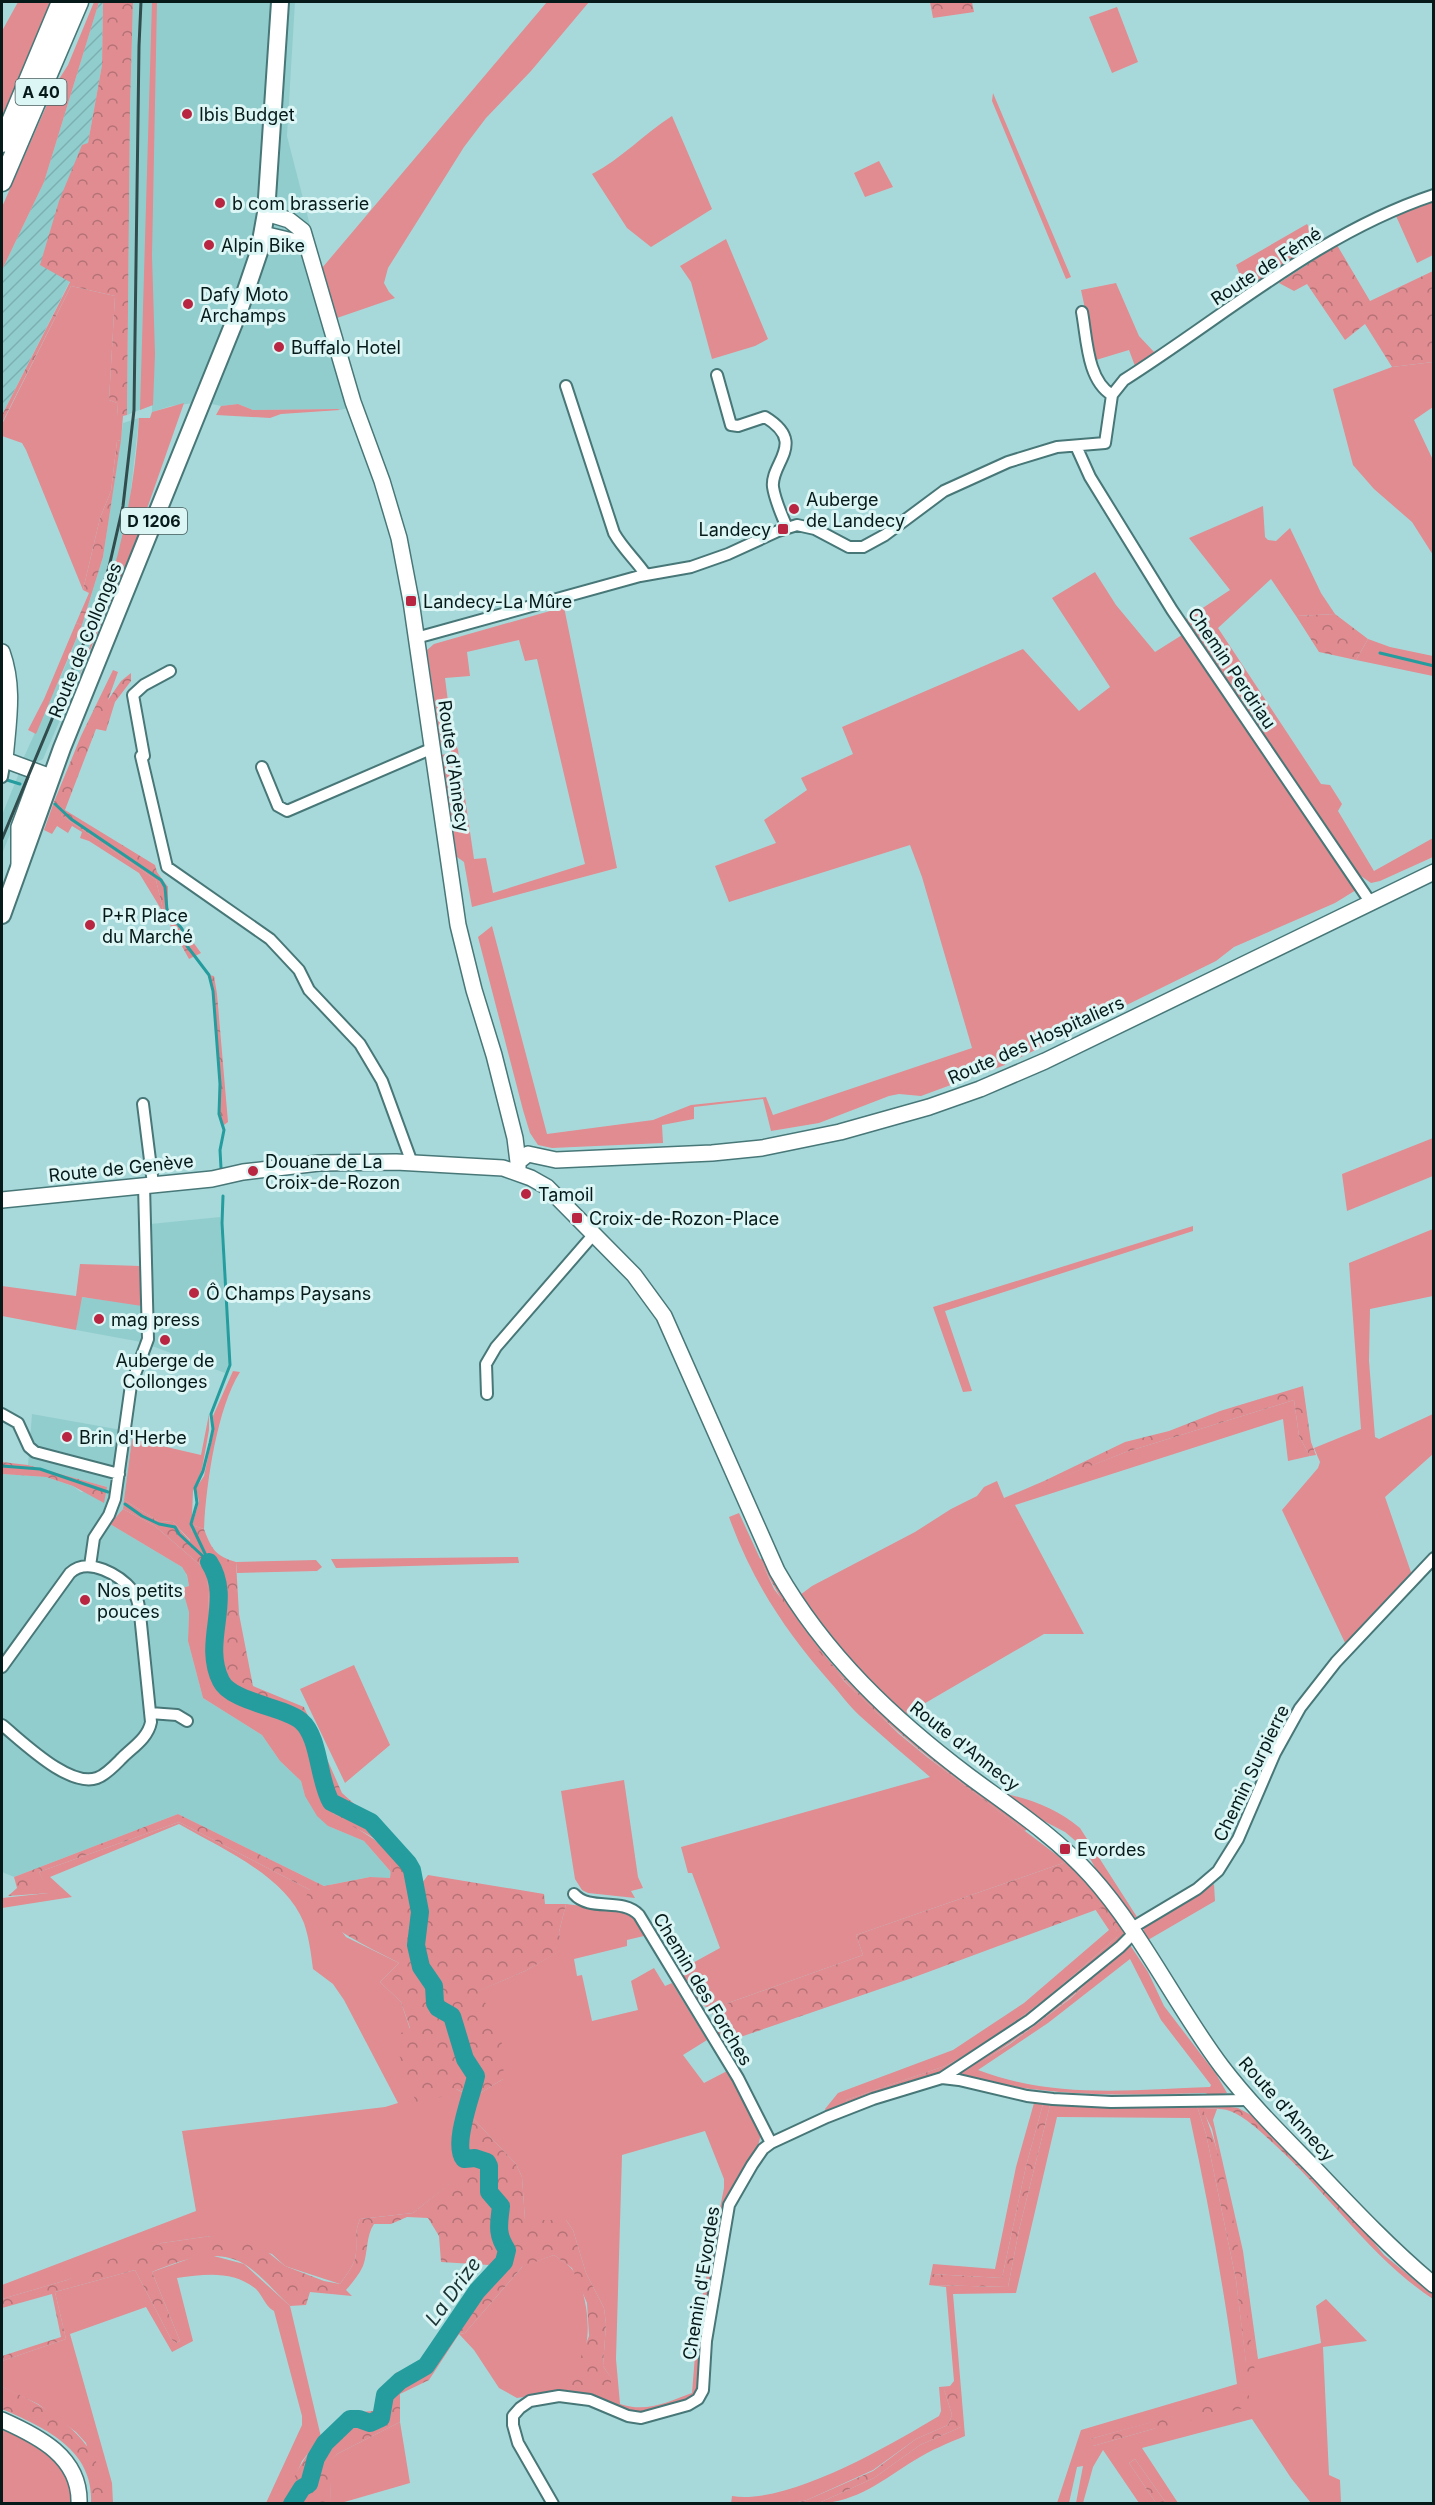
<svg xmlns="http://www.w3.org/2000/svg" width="1435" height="2505" font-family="Inter,sans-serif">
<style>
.built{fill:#92cdce}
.industrial{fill:url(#industrial-furrows)}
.green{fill:#e08c91;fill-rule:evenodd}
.forest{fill:url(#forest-crowns)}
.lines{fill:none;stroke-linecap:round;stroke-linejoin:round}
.stream{stroke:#259c9e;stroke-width:3}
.river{stroke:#259c9e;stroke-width:18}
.street-casing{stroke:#487778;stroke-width:14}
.secondary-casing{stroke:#487778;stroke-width:18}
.primary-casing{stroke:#487778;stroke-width:20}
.highway-casing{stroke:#487778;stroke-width:21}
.street{stroke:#fff;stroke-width:10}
.secondary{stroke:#fff;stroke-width:15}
.primary{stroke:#fff;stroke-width:16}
.highway{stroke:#fff;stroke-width:18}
.rail{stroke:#314c4d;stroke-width:3}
.poi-dot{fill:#b82641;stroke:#dcf5f5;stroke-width:2}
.labels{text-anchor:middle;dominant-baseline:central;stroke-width:6;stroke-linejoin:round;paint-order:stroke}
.shield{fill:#dcf5f5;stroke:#465c5c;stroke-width:1.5}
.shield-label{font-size:16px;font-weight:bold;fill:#061a1a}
.poi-label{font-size:18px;fill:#061a1a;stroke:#dcf5f5;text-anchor:start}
.street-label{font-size:18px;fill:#061a1a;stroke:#dcf5f5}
.water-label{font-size:20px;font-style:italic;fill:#183132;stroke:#dcf5f5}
</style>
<defs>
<pattern id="industrial-furrows" width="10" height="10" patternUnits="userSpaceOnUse" patternTransform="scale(1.5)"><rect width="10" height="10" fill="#92cdce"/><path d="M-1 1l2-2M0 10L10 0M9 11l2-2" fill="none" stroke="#7cafb0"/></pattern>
<pattern id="forest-crowns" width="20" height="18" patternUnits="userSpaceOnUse" patternTransform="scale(1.5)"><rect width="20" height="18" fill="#e08c91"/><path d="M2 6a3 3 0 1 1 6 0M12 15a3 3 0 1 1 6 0" fill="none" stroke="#b47276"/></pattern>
</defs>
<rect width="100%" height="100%" fill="#a8d9da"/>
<path class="built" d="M133,2H295L287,136L313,237L361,405L340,410L338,409L253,410L238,404L221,406L202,402L171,406L152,412V405L127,415L130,107Z
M139,418L129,508L117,563L107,596L78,679L43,759L36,763L29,762L23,759L64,669L82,625L103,557L123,423Z
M19,773L30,778L17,817L2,854V815Z
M220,1217L229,1363L225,1373L141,1342L76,1330L81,1297L142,1305L140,1225Z
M32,1414L133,1432L123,1509L110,1524L182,1567L186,1572L189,1586L182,1588L189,1611L188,1641L203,1698L262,1735L280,1761L301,1781L305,1796L328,1826L364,1841L391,1872L390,1879L370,1877L324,1886L178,1814L14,1877L2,1872V1474L46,1477L73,1486L81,1492L107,1487L28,1465Z"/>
<path class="industrial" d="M99,2H103L102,65L88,143L70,281L2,415V270L44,182Z"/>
<path class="green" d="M18,2H51L2,119V31Z
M94,2H99L44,182L2,270V207L56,84L68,65Z
M152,2H157L152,256L155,354L153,405L140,410Z
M547,2H589L531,71L486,118L464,147L388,268L384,283L389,292L395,298L337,318L322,268Z
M1117,7L1138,62L1112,73L1089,17Z
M993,93L1071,277L1066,279L992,101Z
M672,116L712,209L651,247L627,228L592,174C621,159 644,134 672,116Z
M879,161L893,187L865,197L854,173Z
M1433,200V255L1417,263L1396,216Z
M1307,224L1317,242L1246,291L1236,265Z
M726,239L768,339L755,346L712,359L691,282L680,266Z
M1116,283L1139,336L1155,353L1150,359L1135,366L1129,350L1096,360L1081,290Z
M71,286L115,296L109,400L117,403L118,416H123L121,440L117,441L111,491L100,518L83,590L26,450L22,443L2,436V424Z
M1433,362V407L1414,420L1433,460V555L1412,522L1374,489L1353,465L1333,389L1392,367Z
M184,403L135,543L78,679C110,594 134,510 139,418H150L152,412Z
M238,404L253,410L338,409L340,410L281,414L270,418L216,415L221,406Z
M1263,506L1265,537L1268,540L1276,541L1290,528L1321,593L1335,614L1296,616L1271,579L1218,628L1321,784L1330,785L1342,804L1338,811L1374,871L1433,838V857L1380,881L1371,883L1358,874L1186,619L1230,590L1189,538Z
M1095,572L1116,605L1155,652L1182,635L1356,890L1335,903L1234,947L1216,961L1017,1059L1012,1053L1004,1055L1005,1065L921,1096L899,1094L889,1096L819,1123L771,1131L763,1099L694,1107V1119L662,1125L663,1143L552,1148L538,1145L530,1133L523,1110L478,937L492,926L547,1134L653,1120L691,1105L766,1097L773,1115L972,1048L922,877L910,845L729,902L715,866L776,843L764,820L807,790L801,778L853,754L842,727L1023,649L1079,711L1110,687L1052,598Z
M564,607L617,868L472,907L464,862L457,857L442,755L451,752L450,746H441L427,650L434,644ZM519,640L525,661L537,659L585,864L493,893L486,858L474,859L458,750L452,733L445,678L470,676L467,652Z
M76,623L82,625L36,734L28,730L44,699Z
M1368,639L1390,647L1433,656V676L1356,660Z
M54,802L65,810L61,815L156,880L164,914L139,873L89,841L80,838L82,832L72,826L68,833L57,826L52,834L44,830Z
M1433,1138V1176L1347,1211L1342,1174Z
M1193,1226V1231L945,1311L972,1391L963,1392L933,1307Z
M1433,1229V1296L1370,1309L1369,1361L1375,1437L1379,1439L1433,1414V1454L1385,1497L1413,1578L1347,1647L1282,1510L1318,1468L1320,1462L1314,1448L1361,1429L1349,1263Z
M80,1264L140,1266L142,1306L82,1297L76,1330L2,1316V1286L76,1296Z
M233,1371L240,1372C217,1408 206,1485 204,1529L192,1525L199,1502L196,1488L204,1476L207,1462L214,1430L213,1416Z
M1294,1400L1299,1436L1310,1456L1288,1461L1283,1419L1015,1505L1084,1634H1044L903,1716L834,1641L800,1595L812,1586L915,1532L951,1509L977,1496L984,1487L997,1481L1004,1498L1044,1481L1046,1483L1126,1452Z
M209,1414V1430L202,1469L193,1491L191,1541L173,1522L158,1521L124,1500L132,1439L201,1455Z
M123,1509L155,1526L207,1571C209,1592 209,1678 223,1690C243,1709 277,1718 302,1728L313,1751L333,1813L375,1840L390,1854L391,1872L364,1841L328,1826L317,1816L305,1796L301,1781L280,1761L262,1735L203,1698L188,1641L189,1612L182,1588L189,1586L187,1575L182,1567L110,1524Z
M739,1513L774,1589L844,1681L899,1734L927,1757L1066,1862L856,1935L863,1955L711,2009L700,2004L678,1971L720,1948L692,1873H688L681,1847L930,1777C907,1757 883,1737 860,1716C849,1706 840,1693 830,1682C785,1631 752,1581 729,1517Z
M518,1557L519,1563L336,1568L331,1559Z
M316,1560L322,1567L317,1571L237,1573L236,1562Z
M354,1665L390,1745L345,1783L300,1689Z
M624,1780L638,1877L643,1888L631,1891L635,1898L588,1893L582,1890L575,1879L561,1791Z
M1007,1794C1035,1801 1057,1809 1080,1828L1137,1917L1132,1919L1097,1871L1084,1848L1065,1832L1042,1820Z
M179,1822L310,1890L346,1937L399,1963L380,1982L401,2002L410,2029L456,2089L468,2095L460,2115V2136L457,2142L467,2170L413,2213L360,2219C354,2235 357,2238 356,2253C355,2265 346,2275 340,2284L285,2266L272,2254L211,2236L162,2243L67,2280L2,2299V2285L196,2211L182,2131L385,2107L398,2103L344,2000L333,1984L313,1969C311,1953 309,1938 304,1923C285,1875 222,1849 179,1824L50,1877L72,1897L2,1908V1898L49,1893L39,1872Z
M1214,1884L1215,1901L1148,1940L1143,1933L1145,1925Z
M566,1904L630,1912L644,1936L627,1940V1946L574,1959L577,1976L582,1975L592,2021L638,2010L631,1981L654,1968L665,1986L672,1983L707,2040L683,2055L704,2083L727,2071L740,2092L761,2134L758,2146L726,2200L722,2216L700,2348L699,2392L690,2401L651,2414L633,2413L568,2390L517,2398L499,2388L474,2350L459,2334L465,2333L523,2266L554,2255C559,2259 565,2262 570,2267C585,2282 591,2325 586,2345L611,2378L603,2366L606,2324L604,2308L586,2273L573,2230L566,2220H525L522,2177L516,2164L467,2112L474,2097L503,2079L478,1991L525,1971L561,1950L559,1932ZM705,2131L724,2179V2188L698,2318L692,2393C667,2402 647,2413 620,2404L616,2359L622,2155Z
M1101,1907L1117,1931V1937L1047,1998L974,2051L945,2066L846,2100L847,2104L826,2112L825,2109L838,2093L953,2050L1024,2003L1109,1930L1095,1909Z
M1130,1945L1148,1972L1164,2006L1216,2074L1227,2093L1209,2096L1206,2093C1121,2096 1037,2097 954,2074L976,2061L978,2064L1010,2044L1070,1999ZM1130,1959L1161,2020L1211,2085L1210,2087C1131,2090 1054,2099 978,2070L1048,2023Z
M1034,2103L1043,2104L1026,2166L1002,2278L931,2274L933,2264L995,2269L1016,2167Z
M1050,2105L1197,2106L1206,2134L1236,2280L1246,2362L1256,2387L1242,2274L1222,2174L1212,2129L1202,2109H1217L1213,2120L1243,2251L1258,2359L1321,2343L1316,2306L1326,2299L1367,2341L1323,2347L1329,2475L1340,2480L1341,2503H1311L1291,2478L1252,2419L1142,2448L1178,2503H1166L1135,2459L1129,2463L1156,2503H1139L1103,2450L1093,2467L1083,2503H1076L1083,2466L1077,2467L1069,2503H1057L1081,2430L1237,2384C1225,2294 1209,2206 1190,2118L1057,2117L1016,2293L953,2294L965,2436C948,2443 931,2450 915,2460C884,2479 856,2503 819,2503L874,2478L920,2445L961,2427L944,2389L952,2415L948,2425L916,2439L873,2470L807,2500L793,2503L731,2504L732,2496C789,2505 890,2445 939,2416L941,2411L939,2387L950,2386L954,2381L946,2287L929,2285L1008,2287L1019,2230ZM1249,2396L1153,2429L1093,2446L1090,2439Z
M210,2255L244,2264L290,2306L321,2437L302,2461L284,2503H266L302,2425V2416L274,2311C265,2306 263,2296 256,2289C233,2270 205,2274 177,2278L193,2341L172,2352L146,2307L70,2334L112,2483L113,2503H103L86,2443L76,2432L38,2404L2,2387V2361L66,2339L55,2292L135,2270L171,2339L176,2343L180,2341L152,2272L194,2257Z
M400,2422L410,2483L341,2503H331L329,2461L337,2454Z
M2,2428C32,2442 75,2464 70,2503L2,2504Z"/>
<path class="forest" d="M103,2H133L130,107L127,415L118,417L117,403L109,400L115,296L71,286L2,423V415L70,282L40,265L59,201L82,145L88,143L102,65Z
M930,2H972L974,12L933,18Z
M1337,245L1370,301L1433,271V362L1392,367L1365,324L1345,340L1307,284L1294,291L1279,283Z
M121,440L103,557L82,625L76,623L89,593L83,590L100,518L111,491L117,441Z
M1335,614L1368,639L1356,660L1319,652L1296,616Z
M113,670L118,672L108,700L121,681L131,673V681L115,702L106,731L96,729L65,810L155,865L157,872L168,887V908L201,953L189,959L164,914L156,880L61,815L64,810L54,802L81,736Z
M209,975L214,976L217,994L228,1122L224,1125L219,1114L220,1084L213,991Z
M1303,1386L1311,1442L1316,1455L1310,1456L1299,1436L1294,1400L1126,1452L1045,1484L1044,1481L1125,1442L1169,1431L1220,1411Z
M2,1462L28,1465L107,1487L104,1503L73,1486L46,1477L2,1474Z
M124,1500L158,1521L173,1522L190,1541L192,1525L204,1529C211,1548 215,1556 236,1562L239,1614L253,1686L304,1707L342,1793L408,1852L416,1866L422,1883L428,1875L544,1894L545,1904H566L559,1932L562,1950L525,1971L479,1991L500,2030L504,2060L503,2079L474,2097L456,2089L418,2108L395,2043L401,2033L410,2028L401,2002L380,1982L399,1963C364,1945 331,1929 302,1902L310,1890L179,1822L39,1872L50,1893L8,1896L17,1888L14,1877L178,1814L324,1886L370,1877L390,1878C396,1836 361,1837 335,1814C330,1810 309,1742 302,1729C277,1717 243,1709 223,1690C209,1677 209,1593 207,1571L155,1526L123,1509Z
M764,1558C813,1675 928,1755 1027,1829L1025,1831C924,1755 815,1678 760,1559Z
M1066,1862C1087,1884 1108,1906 1124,1931L1123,1939L1043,2007L943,2072L847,2104L846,2100L945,2066L974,2051L1047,1998L1117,1937V1931L1101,1908L912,1978L723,2043C716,2032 716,2021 711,2009L863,1955L856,1935Z
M1107,1964L1108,1966C1067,2002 1024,2035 977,2065L976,2061Z
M1043,2104L1050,2105L1019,2230L1008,2287L929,2285L931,2274L1002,2278L1026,2166Z
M1215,2105L1238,2108L1251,2115L1359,2224L1384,2255L1433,2295V2299C1371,2258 1329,2194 1274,2144C1262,2133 1246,2117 1230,2111C1221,2108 1212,2109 1203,2109C1237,2196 1244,2294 1257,2387L1249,2389L1236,2280L1206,2134L1197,2106Z
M467,2112L516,2164L522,2177L525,2220H566L573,2230L586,2273L604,2308L606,2324L603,2366L611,2378V2388L568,2390L589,2336L587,2303L572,2268L554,2255L522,2267L465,2333L459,2334L429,2380L400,2394V2422L337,2454L330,2461L331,2503H284C295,2467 317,2437 346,2413L373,2411L385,2385L397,2372L402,2374L419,2367L428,2359L486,2272L489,2265L441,2262L439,2236L428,2218L407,2217L391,2224H374C366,2235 368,2253 363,2266C359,2275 352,2283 346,2290L352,2296L310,2292L306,2305L290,2306C276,2293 262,2276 246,2265C216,2247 181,2260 152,2272L180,2341L176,2343L171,2339L135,2270L55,2292L66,2339L2,2361V2356L61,2337L52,2294L2,2308V2299L67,2280L111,2259L162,2243L211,2236L241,2238L255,2242L285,2266L324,2281L340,2284C346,2275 355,2265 356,2253C357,2238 354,2235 360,2219L413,2213L466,2170L457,2161C456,2144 462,2129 467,2112Z
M2,2387C50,2407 109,2443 103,2503H91C94,2449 43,2427 2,2409Z
M944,2389L957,2390L961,2427L920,2445L874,2478L819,2503H793L807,2500L873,2471L916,2439L948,2425L952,2415Z
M1249,2395L1248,2407L1153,2429L1093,2446L1088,2458L1084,2456L1090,2439Z
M1135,2459L1166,2503H1156L1129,2463Z"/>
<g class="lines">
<path class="stream" d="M1380,653L1434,666
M7,780L20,784
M55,804L71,819L161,880L165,887L167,910L182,929L187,946L209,975L213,991L220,1084L219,1114L224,1130L220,1150L221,1168
M2,1466L40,1469L108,1492
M125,1504L142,1516L159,1524L175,1527L179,1534L207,1560
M209,1562L191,1524L197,1503L195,1488L203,1471L210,1443L213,1429L211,1414L230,1365L222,1223L223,1196"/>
<path class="river" d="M209,1562C234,1600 201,1641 221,1681C231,1702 285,1707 301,1721C320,1737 318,1780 331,1802L371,1822L408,1863L412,1870L420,1912L416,1945L421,1967L434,1986L435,2003L438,2008L452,2016L465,2059L476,2076C472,2095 452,2144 464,2159L475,2158L487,2162L489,2166V2192L501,2206C499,2224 496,2234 507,2250L504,2262L477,2291L426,2366L400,2381L385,2395L381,2418L370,2423L359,2419H350L325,2443L316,2458L309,2484L302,2488L292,2504"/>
<defs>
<path id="street" d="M1082,312C1087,339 1087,380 1112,395
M717,375L731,425L738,426L765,417C808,443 770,463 773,487C775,501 782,515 787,528
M566,386L614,533C623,549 636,560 646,575
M1076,446L1090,477L1172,610L1371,903
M416,638L640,576L691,567L728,554L778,531L797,525L815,529L849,547H863L885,535L944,491L1008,462L1057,447L1105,443L1112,395L1124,380C1225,316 1319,233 1434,195
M170,671L144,685L133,695L144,756H141L167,867L270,939L299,970L309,990L360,1044L382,1081L412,1163
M262,767L278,806L287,811L433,748
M2,777L5,760
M143,1104L153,1184
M487,1394L486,1364L496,1347L594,1234
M2,1414L18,1423L29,1447L35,1452L119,1474
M90,1566L94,1538L109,1515L115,1499L131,1385L148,1339L144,1185
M2,1667L70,1573C88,1556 120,1575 133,1591C138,1598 139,1606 140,1614L151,1722C148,1738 133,1747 122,1758C115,1765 106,1775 97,1778C69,1788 22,1741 2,1725
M150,1713L177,1715L187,1721
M574,1894C590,1912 622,1897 639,1915L738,2078L771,2143
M1130,1929L1197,1889L1218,1871L1238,1839L1275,1753L1300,1708L1336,1662L1434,1558
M942,2078L1030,2020L1120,1947L1133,1934
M553,2504L518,2443L513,2425V2416L520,2408L530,2401L559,2396L590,2400L628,2416L641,2418L688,2405L698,2399L703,2390L706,2341L729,2205L752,2165L763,2149L771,2143L827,2117L873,2099L942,2078L959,2080L1027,2096L1053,2099L1111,2102L1249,2100"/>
<path id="secondary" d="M266,213L289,220L303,231L353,402L382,481L399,538L411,601L458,925L474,990L494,1055L515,1138L518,1162
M263,234L305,244
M2,652C15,688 8,722 5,760L51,777
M19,865V827L39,773
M518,1170V1162L528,1154L556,1160L712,1153L762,1148L840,1132L929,1107L980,1089L1045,1061L1434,872
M2,1200L212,1179L243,1172L319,1163L396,1162L503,1168L531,1178L547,1187L634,1275L664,1316L777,1571C825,1655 893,1719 970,1777C1012,1808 1056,1837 1091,1876C1142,1933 1176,2006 1222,2067C1251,2105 1285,2138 1318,2172C1355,2211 1392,2250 1434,2285
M2,2420C38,2436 81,2457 79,2504"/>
<path id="primary" d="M2,915L62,748L240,308L259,252L266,213L280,2"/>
<path id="highway" d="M2,143L61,2
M2,182L79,2"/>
</defs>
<use href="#street" class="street-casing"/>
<use href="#secondary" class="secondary-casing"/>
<use href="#primary" class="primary-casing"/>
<use href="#highway" class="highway-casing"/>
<use href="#street" class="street"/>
<use href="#secondary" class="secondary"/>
<use href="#primary" class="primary"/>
<use href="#highway" class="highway"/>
<path class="rail" d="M2,839L90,628L109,567L123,506L134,410L139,46L141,2"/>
</g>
<g class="poi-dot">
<circle cx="187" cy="114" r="6"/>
<circle cx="220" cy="203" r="6"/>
<circle cx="209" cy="245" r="6"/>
<circle cx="188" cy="304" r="6"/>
<circle cx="279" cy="347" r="6"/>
<circle cx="794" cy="509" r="6"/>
<rect x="777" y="523" width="12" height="12" rx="3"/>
<rect x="405" y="595" width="12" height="12" rx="3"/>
<circle cx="90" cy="925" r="6"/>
<circle cx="253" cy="1171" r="6"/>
<circle cx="526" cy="1194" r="6"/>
<rect x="571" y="1212" width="12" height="12" rx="3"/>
<circle cx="194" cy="1293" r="6"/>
<circle cx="99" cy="1319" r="6"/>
<circle cx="165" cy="1340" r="6"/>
<circle cx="67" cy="1437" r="6"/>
<circle cx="85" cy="1600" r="6"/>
<rect x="1059" y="1843" width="12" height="12" rx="3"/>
</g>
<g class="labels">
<g class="shield">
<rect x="15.5" y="79" width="51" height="26" rx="4.5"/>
<rect x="121" y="508" width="66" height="26" rx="4.5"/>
</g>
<g class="shield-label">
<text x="41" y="92">A 40</text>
<text x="154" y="521">D 1206</text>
</g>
<g class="poi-label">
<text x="199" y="114">Ibis Budget</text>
<text x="232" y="203">b com brasserie</text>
<text x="221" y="245">Alpin Bike</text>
<text x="200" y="294">Dafy Moto<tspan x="200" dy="21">Archamps</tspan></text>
<text x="291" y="347">Buffalo Hotel</text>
<text x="806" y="499">Auberge<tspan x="806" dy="21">de Landecy</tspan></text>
<text x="771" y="529" text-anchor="end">Landecy</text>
<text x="423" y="601">Landecy-La Mûre</text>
<text x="102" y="915">P+R Place<tspan x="102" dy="21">du Marché</tspan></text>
<text x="265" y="1161">Douane de La<tspan x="265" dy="21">Croix-de-Rozon</tspan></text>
<text x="538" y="1194">Tamoil</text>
<text x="589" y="1218">Croix-de-Rozon-Place</text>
<text x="206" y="1293">Ô Champs Paysans</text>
<text x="111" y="1319">mag press</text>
<text x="165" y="1360" text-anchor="middle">Auberge de<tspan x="165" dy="21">Collonges</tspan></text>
<text x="79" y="1437">Brin d'Herbe</text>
<text x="97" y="1590">Nos petits<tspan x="97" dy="21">pouces</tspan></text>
<text x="1077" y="1849">Evordes</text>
</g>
<g class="street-label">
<text transform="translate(1266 266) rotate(-33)">Route de Fémé</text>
<text transform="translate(85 640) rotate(-68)">Route de Collonges</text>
<text transform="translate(1232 668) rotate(56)">Chemin Perdriau</text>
<text transform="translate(454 766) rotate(82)">Route d'Annecy</text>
<text transform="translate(1036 1040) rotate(-24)">Route des Hospitaliers</text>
<text transform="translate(121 1168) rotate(-6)">Route de Genève</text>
<text transform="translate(965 1746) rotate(38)">Route d'Annecy</text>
<text transform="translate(1251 1773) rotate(-64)">Chemin Surpierre</text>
<text transform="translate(703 1989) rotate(59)">Chemin des Forches</text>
<text transform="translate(1287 2109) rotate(48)">Route d'Annecy</text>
<text transform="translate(701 2283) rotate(-81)">Chemin d'Evordes</text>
</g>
<g class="water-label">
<text transform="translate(453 2291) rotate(-54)">La Drize</text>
</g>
</g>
<rect width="1435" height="2505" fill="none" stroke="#061a1a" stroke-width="6"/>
</svg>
